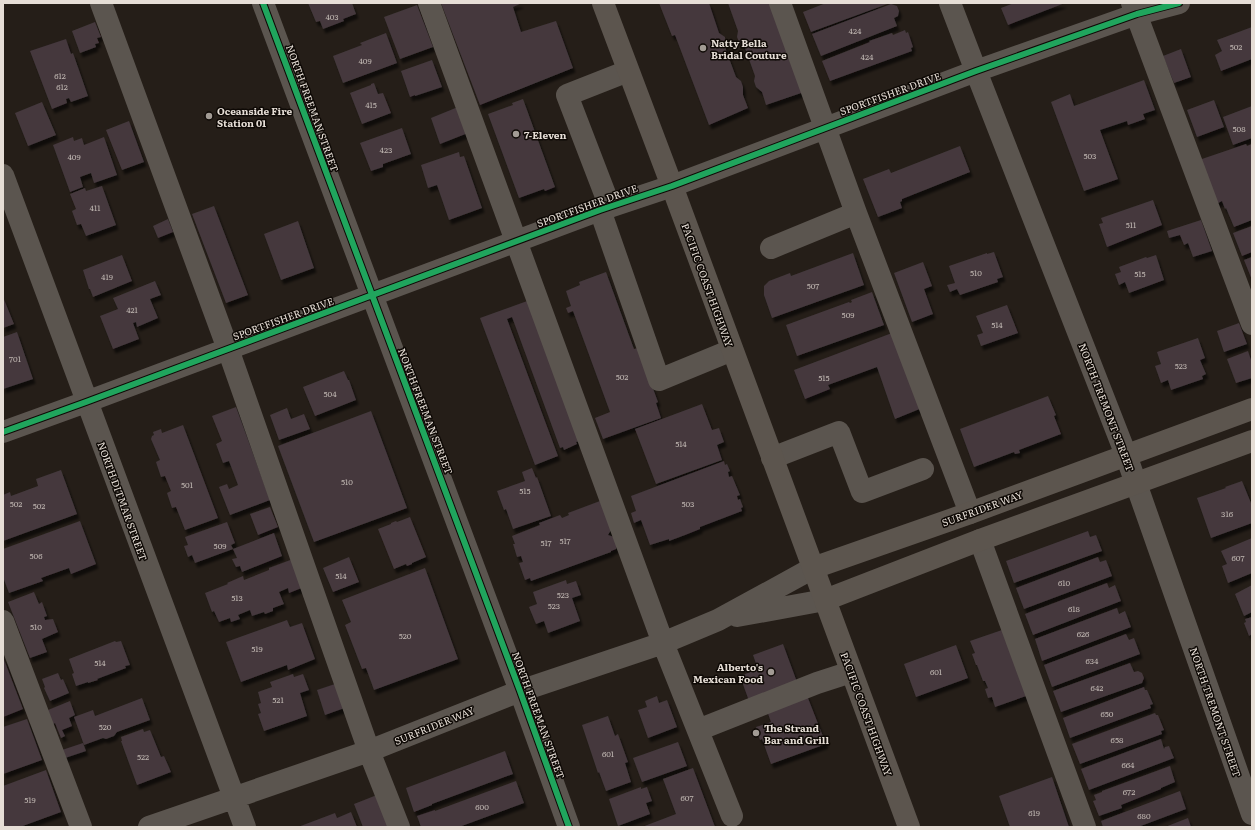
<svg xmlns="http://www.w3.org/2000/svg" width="1255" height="830" font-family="Literata,serif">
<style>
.building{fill:#44393d;filter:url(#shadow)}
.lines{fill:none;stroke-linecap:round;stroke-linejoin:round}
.minor{stroke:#5b554f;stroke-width:22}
.major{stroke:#5c554e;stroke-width:22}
.cycleway-casing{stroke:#0e0905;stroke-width:8}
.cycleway{stroke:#20a55d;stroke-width:6}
.poi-dot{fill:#a29b94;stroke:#0e0905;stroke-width:1.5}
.labels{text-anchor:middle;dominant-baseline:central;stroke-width:3;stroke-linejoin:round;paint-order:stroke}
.number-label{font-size:8px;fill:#beb5b0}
.poi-label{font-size:10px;font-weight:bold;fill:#e6ded6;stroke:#0e0905;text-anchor:start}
.street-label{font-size:10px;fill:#e6ded6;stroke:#0e0905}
</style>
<defs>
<filter id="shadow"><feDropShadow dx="2.5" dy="4.5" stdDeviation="1" flood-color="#0009"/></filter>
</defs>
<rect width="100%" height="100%" fill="#251e18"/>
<path class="building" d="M308,3H352L356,14L343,19L344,21L323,29L320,21L316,22Z
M441,3H522L513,7L521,32L556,21L573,68L480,105Z
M659,3H709L719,33L725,37L726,50L736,77L741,81L743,87V95L748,108L709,125L675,35L672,36Z
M728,3H775L807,91L766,105L762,92L756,87L754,81L755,76L745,48L739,42L737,37L738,31Z
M826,3H890L811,32L803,12Z
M1014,3H1065L1008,25L1001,8Z
M891,4L897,6L899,11L898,16L894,18L897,26L821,56L812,34Z
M417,5L433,47L400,59L384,17Z
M95,22L101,37L97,38L99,43L95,44L96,47L80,53L72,31Z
M1252,27V59L1221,71L1215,55L1222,51L1217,40Z
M905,30L906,33L908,32L913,47L911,48L912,51L830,81L822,61L870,42L869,41L892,33L893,35Z
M386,33L397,63L343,83L333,56L362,45L360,43Z
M66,39L71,54L73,53L88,96L71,102L69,98L66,99L67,103L52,109L30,51Z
M1181,49L1191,77L1174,83L1163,56Z
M432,60L442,87L415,96V95L410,97L401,71Z
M1144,80L1155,110L1143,114L1145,119L1128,125L1127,121L1100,130L1118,179L1084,191L1051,102L1070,94L1074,106Z
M374,83L378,94L383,93L391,113L362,124L350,93L371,85V84Z
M523,99L555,187L545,191L544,189L519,198L488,114L513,105L512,103Z
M1214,100L1224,127L1197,137L1187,110Z
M42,102L56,135L28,146L15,113Z
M1252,106V138L1233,145L1223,117Z
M458,107L468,133L440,144L431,118Z
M129,121L144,162L122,170L106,130Z
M402,128L411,154L383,164V167L371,171L360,143Z
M73,137L74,141L82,138L84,145L104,137L117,175L94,183L91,173L80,177L83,187L70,192L53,145Z
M1246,144L1247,146L1252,144V220L1234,227L1226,208L1225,209L1222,201L1216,204L1199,160Z
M960,146L970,172L902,199V201L900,202L902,208L878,217L863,179L889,169L891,173Z
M459,152L460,157L464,156L482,208L449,220L437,185L428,188L421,165Z
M102,186L116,225L86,236L81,224L77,225L72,211L76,209L70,194L85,188L86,191Z
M1153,200L1162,225L1107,247L1099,224L1103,223L1101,218Z
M214,206L248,295L226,303L192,214Z
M168,219L173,232L158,238L153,226Z
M1201,220L1212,251L1193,257L1188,243L1184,245L1180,235L1169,238L1167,231Z
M298,221L314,268L281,280L264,234Z
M1252,226V252L1242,256L1233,233Z
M994,252L1003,277L997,279L998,282L960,295L957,289L950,292L947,285L955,283L949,266L987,253V254Z
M853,253L864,285L772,318L764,295V286L769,281L790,273L791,276Z
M122,255L132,281L93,297L90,289H89L83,270Z
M1156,255L1164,280L1129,293L1125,282L1119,285L1115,274L1121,272L1119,267L1146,257L1147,258Z
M1252,257V280L1244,260Z
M923,262L932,286L924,289L933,314L912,322L894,273Z
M606,272L634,349L638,348L658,402L656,403L661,418L603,439L595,418L610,412L573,311L568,313L566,308L571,306L566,291L580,285L579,282Z
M155,281L161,295L150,299L158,318L137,327L136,322L133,323L139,339L113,349L100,316L118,309L113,298Z
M872,292L884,325L797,356L786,325L849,302L850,303L852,302L851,300Z
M3,297L14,324L3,328Z
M530,300L583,440L576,442L577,444L564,450L563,447L560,448L512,317L507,319L558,456L535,465L480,318Z
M1007,305L1018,333L981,346L977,335L983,333L976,316Z
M1239,323L1247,344L1224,352L1217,331Z
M17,332L33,379L3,389V337Z
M892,333L922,408L895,419L877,367L828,385L830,389L805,399L794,370Z
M1198,338L1205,358L1200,360L1206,374L1202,376L1203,379L1171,390L1168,380L1161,383L1155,366L1161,364L1157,352Z
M1248,351L1252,363V378L1236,383L1227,359Z
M344,371L348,380H349L356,400L315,416L303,387Z
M1048,396L1056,415L1054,416L1061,434L1019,450L1020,453L1015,454L1014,452L974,467L960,429Z
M702,404L712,430L719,428L724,442L717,445L722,460L656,484L635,429Z
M236,407L270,500L230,515L219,487L227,484L229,489L238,485L229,461L223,463L216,444L222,441L212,416Z
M287,408L291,419L304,414L310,429L279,440L270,415Z
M371,411L407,508L314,542L278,446Z
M183,425L218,518L185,530L176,507L172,508L167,493L171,491L165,476L161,477L156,462L160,460L151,439L152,436L154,435L153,432L161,429L162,433Z
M724,461L725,465L727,464L730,471L728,472L729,477L732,476L740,495L737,496L738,500L740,499L743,507L741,508L742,511L700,527V529L685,535L669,541V539L650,545L641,520L634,523L631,513L636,511L631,496Z
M532,468L536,478L537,477L551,516L513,529L506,509L504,510L497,491L525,481L522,472Z
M61,470L77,514L3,541V495L10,492L11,496L38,486L36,479Z
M1242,481L1251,503H1252V523L1211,538L1197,498L1226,488L1225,487Z
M600,501L611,530L608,535L614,537L617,546L616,549L611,551V552L531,581L530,578L525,580L519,563L523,562L521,556L517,557L513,544H515L512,536L540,525L539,523L560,515L562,518L569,515L568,513Z
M270,507L278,527L258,535L250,514Z
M410,517L426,557L412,563V564L407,566L406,564L394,569L378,529L391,524V523L396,521L397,522Z
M80,521L96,564L71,574L69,568L41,578L43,581L9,593L3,577V549Z
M227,522L235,543L231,545L233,549L195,563L192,555L188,557L184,546L188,545L185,537Z
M1088,531L1090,537L1096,535L1102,551L1014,583L1006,561Z
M274,533L282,556L242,572L240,566L236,567L232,559L237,558L233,549Z
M1252,538V573L1228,583L1222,566L1227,564L1221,551Z
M349,557L359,582L333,592L323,568Z
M1098,557L1100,562L1106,560L1112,576L1024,609L1016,588Z
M293,559L304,587L289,593L288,588L279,592L284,604L273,608V611L265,614L264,612L252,616L250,610L238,615L240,619L231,622L230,618L219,622L214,611L212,612L205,593L228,584L227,583L243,576L244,580L269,570V568Z
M425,568L458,659L374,690L366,668L362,669L345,625L351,622L342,600Z
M566,580L567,584L576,581L581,595L572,598L580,621L548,633L544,621L536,624L529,607L537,604L533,592Z
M1107,583L1109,588L1115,585L1121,601L1033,635L1025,614Z
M1252,585V612L1244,616L1235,594Z
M34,592L39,604L42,602L47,616L44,617L45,620L53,619L58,632L42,639L47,652L30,658L8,602Z
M1117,608L1119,614L1125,611L1131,627L1042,661L1035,639Z
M1252,617V634L1249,636L1244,623L1246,622L1245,619Z
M287,620L290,627L302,623L315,659L288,670L287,665L241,682L226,642Z
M1002,630L1026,696L995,707L992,697L988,698L985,689L988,688L985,681H983L977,665H976L972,654L975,653L970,641Z
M1126,634L1129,640L1134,638L1140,654L1052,687L1044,665Z
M115,641L116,642L121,641L130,665L125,666L126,668L97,679L98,680L88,683V682L76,686L72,674L74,673L69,659Z
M783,644L797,682L749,701L740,676L758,669L753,655Z
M956,645L968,678L916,697L904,664Z
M3,657L23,709L3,717Z
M1130,663L1134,672L1138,671L1142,673L1144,678L1142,683L1061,712L1053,691Z
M58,673L61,680L63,679L69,693L50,701L44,688L45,687L42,679Z
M293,674L294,677L303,674L309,690L300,693L307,716L264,731L258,714L261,713L258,704L261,703L258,692L272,687L270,682Z
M341,682L350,706L325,715L317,690Z
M1144,687L1145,690H1147L1153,704L1150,705L1151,708L1070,738L1063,718Z
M806,693L826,744L771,764L762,739L760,740L756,727L771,722L766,708Z
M657,696L659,703L667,700L677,727L648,738L638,710L647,707L645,701Z
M142,698L150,720L117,732L114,736L106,739L103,738L84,745L74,717L93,710L95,716Z
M70,701L75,715L69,718L72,726L62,730L65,736L61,738L55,723L53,724L48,710Z
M1155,713L1156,715H1158L1164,730L1161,731L1162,734L1080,764L1072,744Z
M608,716L615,736L618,734L628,762L625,763L631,782L606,791L599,772L598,773L582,725Z
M27,719L42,760L3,774V727Z
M143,729L144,732L150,730L161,757L164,756L171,772L137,785L121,741H122L121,737Z
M1161,739L1164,749L1165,747L1169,746L1174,758L1089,790L1081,769Z
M678,742L687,766L642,782L633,758Z
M83,743L86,751L65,758L62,750Z
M505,751L513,774L432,804V805L414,812L406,788Z
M1170,766L1175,782L1161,788V789L1121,805L1122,808L1099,816L1093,801L1096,800L1094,795L1102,792V791Z
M693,768L715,827H642L676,814L663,779Z
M46,770L61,812L20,827H3V786Z
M1052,777L1069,827H1010L999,796Z
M516,781L524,803L459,827H421L417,816L435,810V811Z
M641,787V789L647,787L652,801L646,803L650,814L618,826L609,799Z
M1180,791L1186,809L1138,827H1103L1101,821Z
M382,793L395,827H363L354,804Z
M351,812L357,827H298L335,813L337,818Z
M1188,818L1191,827H1165Z"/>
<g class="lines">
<path class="minor" d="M101,3L228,349L369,751L399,827
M263,3L520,691L569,827
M429,3L663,643L732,816
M780,3L856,213L970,513
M950,3L976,71L1126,455L1252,814
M1132,3L1252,324
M3,175L245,827
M610,207L567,95L628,71
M600,210L659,380L732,350
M771,248L856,213
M3,432L86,402L600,210L672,186L976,71L1137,14L1179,3
M772,458L839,432L862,492L923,469
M980,540L1085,827
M737,616L825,600
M3,621L81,827
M698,730L817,683L851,672
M149,827L369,751L520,691L663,643L718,620L813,568"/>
<path class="major" d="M603,3L672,186L909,827
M813,568L970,513L1252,409
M825,600L980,540L1252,441"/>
<defs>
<path id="cycleway" d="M263,3L520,691L569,827
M3,432L86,402L600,210L672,186L976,71L1137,14L1179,3"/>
</defs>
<use href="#cycleway" class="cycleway-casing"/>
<use href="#cycleway" class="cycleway"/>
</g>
<g class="poi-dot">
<circle cx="703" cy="48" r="4"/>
<circle cx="209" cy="116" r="4"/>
<circle cx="516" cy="134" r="4"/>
<circle cx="771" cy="672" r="4"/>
<circle cx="756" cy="733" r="4"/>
</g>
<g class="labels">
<g class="number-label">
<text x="332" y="16">403</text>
<text x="855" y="30">424</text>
<text x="1236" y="46">502</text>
<text x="867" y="56">424</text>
<text x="365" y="60">409</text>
<text x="60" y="75">612</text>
<text x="62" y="86">612</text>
<text x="371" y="104">415</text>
<text x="1239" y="128">508</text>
<text x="386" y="149">423</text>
<text x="1090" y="155">503</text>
<text x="74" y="156">409</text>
<text x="95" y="207">411</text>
<text x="1131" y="224">511</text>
<text x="976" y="272">510</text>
<text x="1140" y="273">515</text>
<text x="107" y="276">419</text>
<text x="813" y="285">507</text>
<text x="132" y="309">421</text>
<text x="848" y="314">509</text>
<text x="997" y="324">514</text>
<text x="15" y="358">701</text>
<text x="1181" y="365">523</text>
<text x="622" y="376">502</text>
<text x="824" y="377">515</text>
<text x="330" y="393">504</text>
<text x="681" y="443">514</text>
<text x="347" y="481">510</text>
<text x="187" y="484">501</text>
<text x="525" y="490">515</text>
<text x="16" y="503">502</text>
<text x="688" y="503">503</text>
<text x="39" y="505">502</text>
<text x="1227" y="513">316</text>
<text x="565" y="540">517</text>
<text x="546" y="542">517</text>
<text x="220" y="545">509</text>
<text x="36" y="555">506</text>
<text x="1238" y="557">607</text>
<text x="341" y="575">514</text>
<text x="1064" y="582">610</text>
<text x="563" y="594">523</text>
<text x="237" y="597">513</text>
<text x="554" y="605">523</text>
<text x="1074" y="608">618</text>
<text x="36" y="626">510</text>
<text x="1083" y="633">626</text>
<text x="405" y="635">520</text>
<text x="257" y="648">519</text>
<text x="1092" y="660">634</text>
<text x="100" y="662">514</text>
<text x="936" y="671">601</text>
<text x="1097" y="687">642</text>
<text x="278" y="699">521</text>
<text x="1107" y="713">650</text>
<text x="105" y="726">520</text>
<text x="1117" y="739">658</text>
<text x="608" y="753">601</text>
<text x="143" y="756">522</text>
<text x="1128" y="764">664</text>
<text x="1129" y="791">672</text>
<text x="687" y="797">607</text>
<text x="30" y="799">519</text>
<text x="482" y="806">600</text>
<text x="1034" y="812">619</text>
<text x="1144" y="815">680</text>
</g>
<g class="poi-label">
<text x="711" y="42">Natty Bella<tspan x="711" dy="12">Bridal Couture</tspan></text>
<text x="217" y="110">Oceanside Fire<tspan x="217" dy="12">Station 01</tspan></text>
<text x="524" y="134">7-Eleven</text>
<text x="763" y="666" text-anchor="end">Alberto's<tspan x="763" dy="12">Mexican Food</tspan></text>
<text x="764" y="727">The Strand<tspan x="764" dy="12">Bar and Grill</tspan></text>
</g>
<g class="street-label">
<text transform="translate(890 93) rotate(-20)">SPORTFISHER DRIVE</text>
<text transform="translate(313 108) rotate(70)">NORTH FREEMAN STREET</text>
<text transform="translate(587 205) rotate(-20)">SPORTFISHER DRIVE</text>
<text transform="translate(708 285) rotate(70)">PACIFIC COAST HIGHWAY</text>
<text transform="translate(283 318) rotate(-20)">SPORTFISHER DRIVE</text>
<text transform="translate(1107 407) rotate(69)">NORTH TREMONT STREET</text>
<text transform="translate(426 411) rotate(69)">NORTH FREEMAN STREET</text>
<text transform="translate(123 501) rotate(70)">NORTH DITMAR STREET</text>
<text transform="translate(982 508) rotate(-20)">SURFRIDER WAY</text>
<text transform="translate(1216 712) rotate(71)">NORTH TREMONT STREET</text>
<text transform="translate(867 714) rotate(70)">PACIFIC COAST HIGHWAY</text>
<text transform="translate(539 715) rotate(70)">NORTH FREEMAN STREET</text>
<text transform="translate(434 725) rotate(-22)">SURFRIDER WAY</text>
</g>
</g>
<rect width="1255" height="830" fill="none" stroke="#e6ded6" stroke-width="8"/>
</svg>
